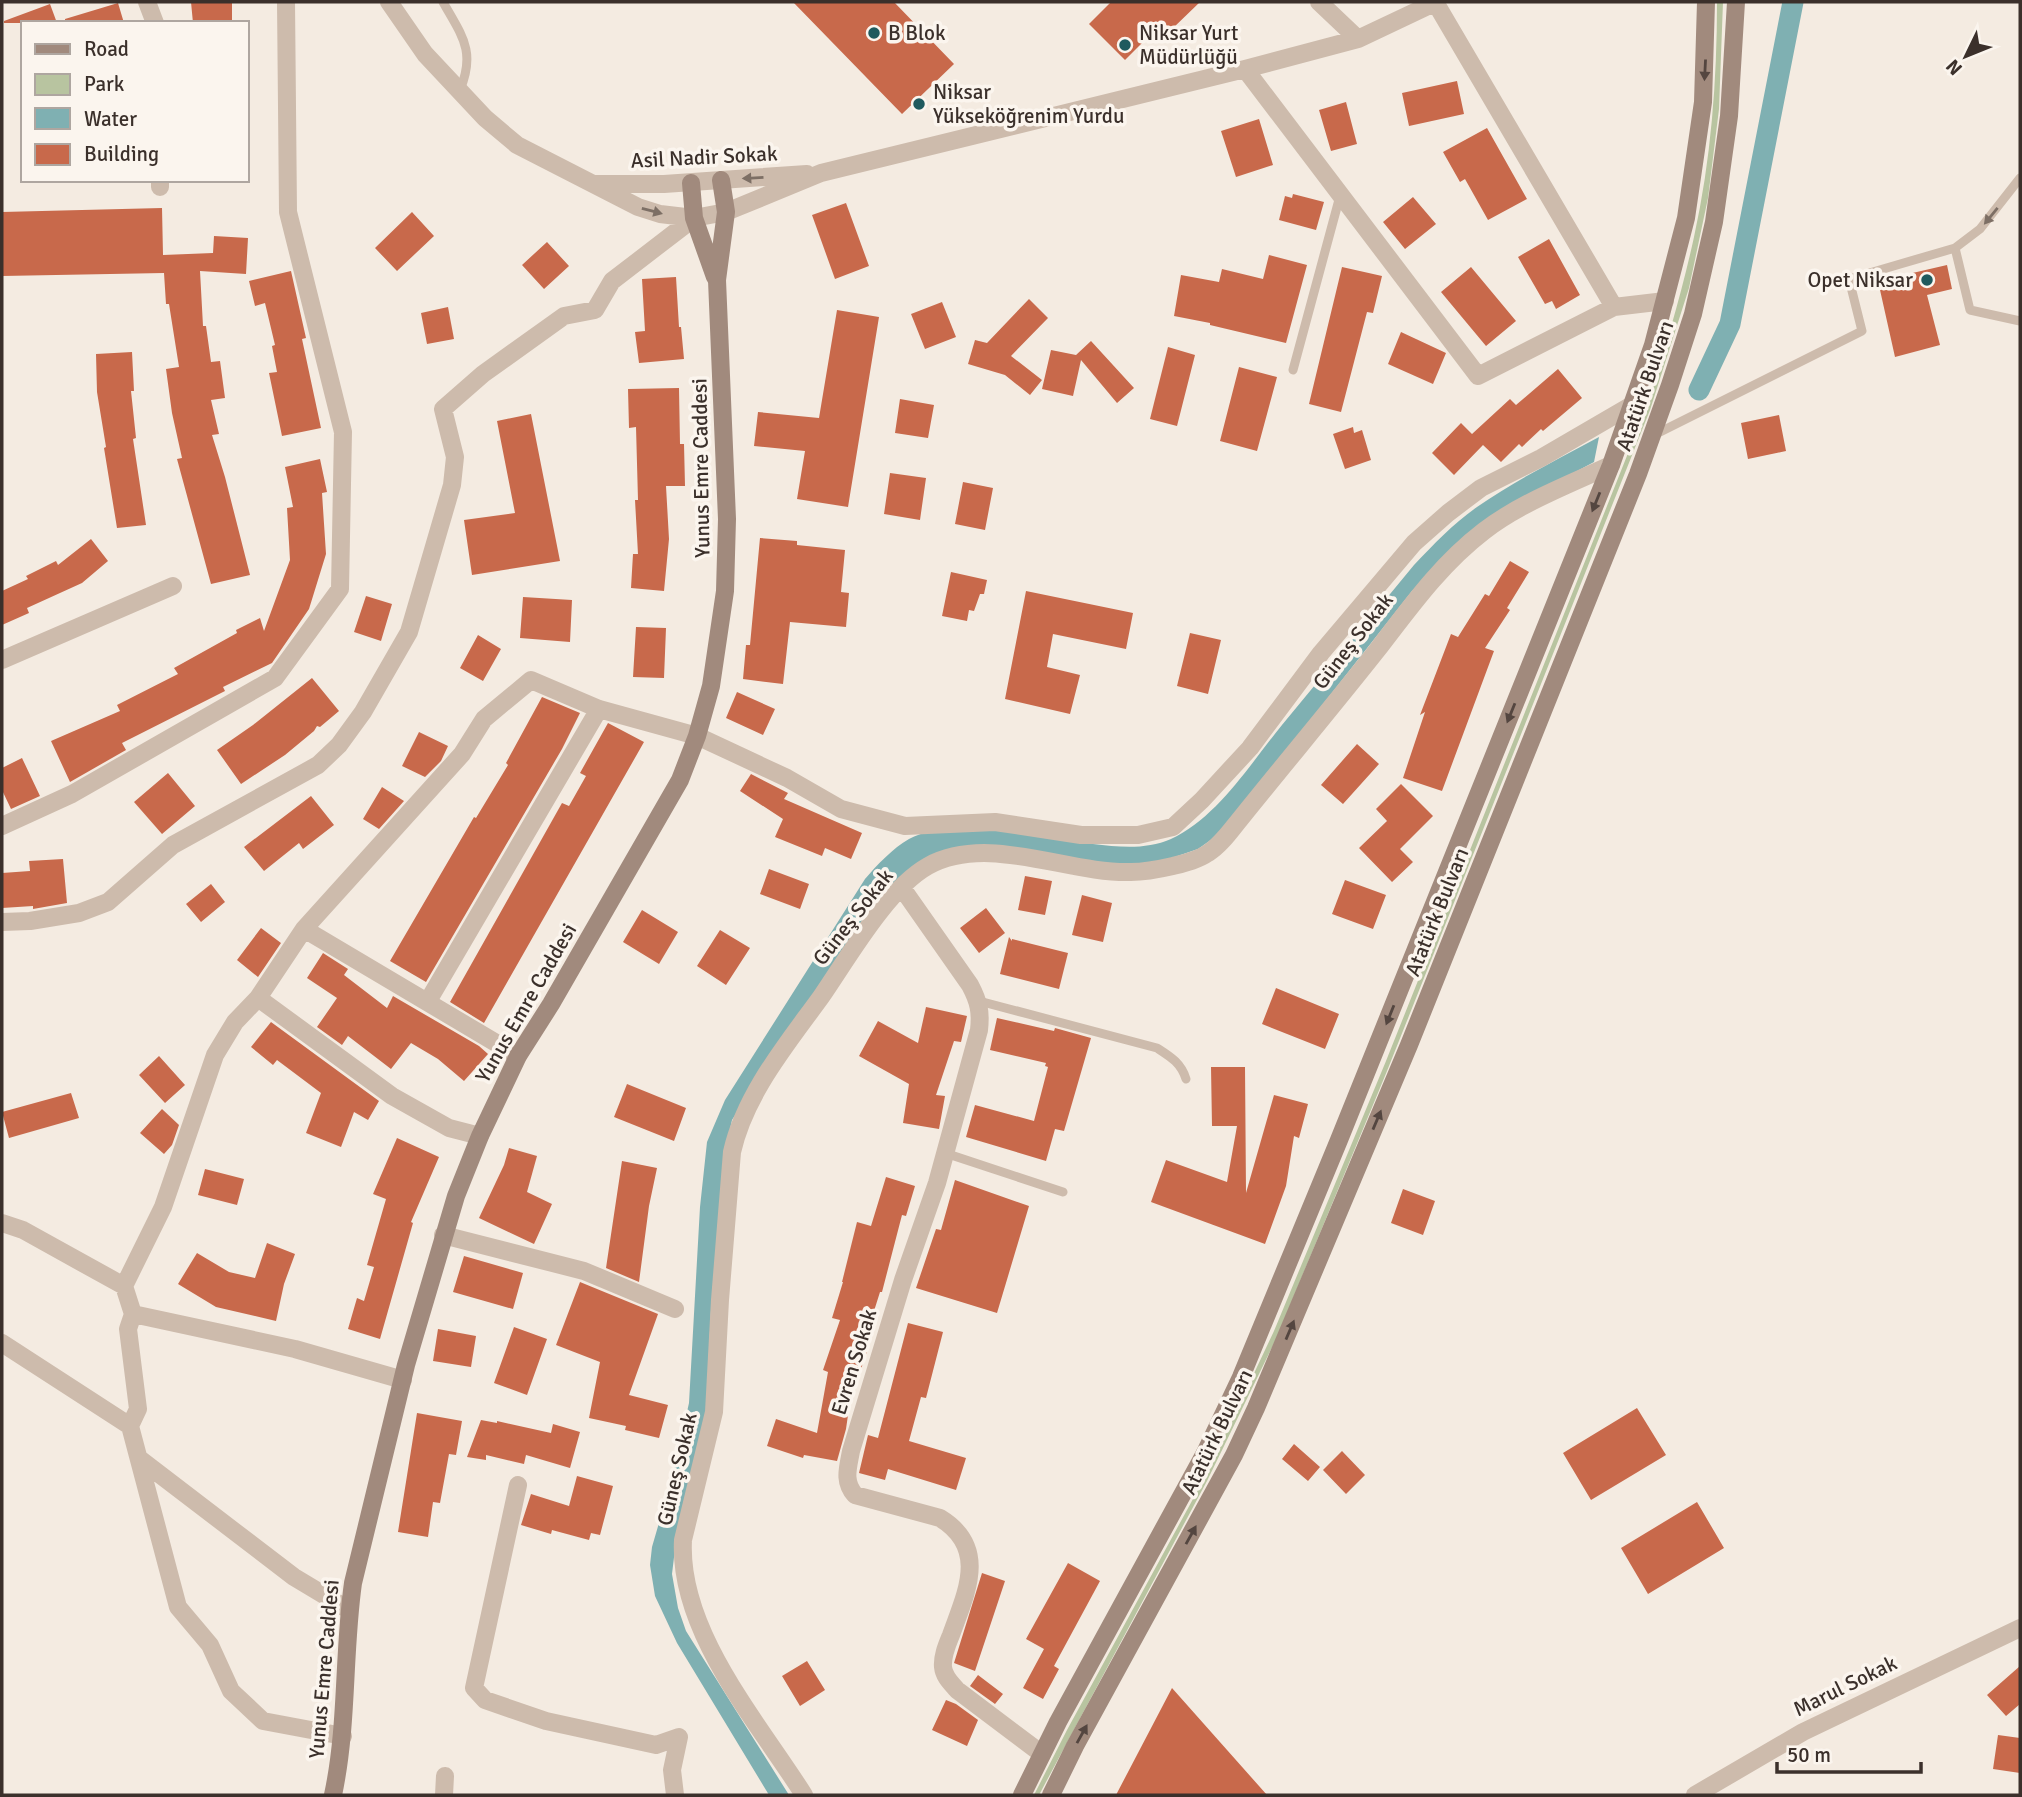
<svg xmlns="http://www.w3.org/2000/svg" width="2022" height="1797" font-family="Signika,sans-serif">
<style>
.green{fill:#b8c4a0}
.water{fill:#7fb0b2}
.lines{fill:none;stroke-linecap:round;stroke-linejoin:round}
.canal{stroke:#7fb0b2;stroke-width:21}
.building{fill:#c8694b}
.lane{stroke:#cdbbac;stroke-width:9}
.street{stroke:#cdbbac;stroke-width:18}
.secondary{stroke:#a18a7d;stroke-width:18}
.oneway{fill:#544640}
.oneway2{fill:#7d6f65}
.poi-dot{fill:#1f5a5e;stroke:#fbf5ee;stroke-width:2.5}
.labels{text-anchor:middle;dominant-baseline:central;stroke-width:7;stroke-linejoin:round;paint-order:stroke}
.poi-label{font-size:21px;fill:#3b302b;stroke:#fbf5ee;text-anchor:start}
.street-label{font-size:21px;fill:#3b302b;stroke:#fbf5ee}
</style>
<rect width="100%" height="100%" fill="#f4ebe1"/>
<path class="green" d="M1717,2H1723L1719,109L1708,198L1689,288L1650,410L1387,1071L1277,1337L1207,1481L1039,1795H1034L1067,1730L1205,1477L1274,1331L1386,1061L1650,398C1666,345 1682,292 1694,237C1711,160 1717,81 1717,2Z"/>
<path class="water" d="M1599,437L1594,462L1525,499L1412,591L1232,820L1215,837L1198,849L1157,863L1111,864L984,845L886,892L867,913L732,1120L723,1163L711,1310L706,1414L675,1549L672,1574L678,1608L686,1631L789,1795H769L677,1643L655,1596L650,1565L652,1547L672,1478L689,1403L700,1207L707,1142L725,1100L865,879C877,865 893,848 909,839C948,817 1048,837 1093,844C1119,847 1146,850 1171,839C1218,817 1250,764 1282,725C1326,672 1370,618 1414,565C1434,544 1454,523 1477,507C1516,480 1558,459 1599,437Z"/>
<g class="lines">
<path class="canal" d="M1699,390L1730,324L1793,2"/>
</g>
<path class="building" d="M191,2H232V23H193Z
M793,2H894L954,64L902,114Z
M1111,2H1200L1171,30L1163,22L1125,60L1089,24Z
M118,3L124,23H65V19Z
M50,4L57,23H4V21Z
M1457,81L1464,114L1409,126L1402,93Z
M1346,102L1357,144L1331,151L1319,110Z
M1259,119L1273,165L1236,177L1221,131Z
M1487,128L1527,199L1488,220L1465,179L1460,182L1443,152Z
M1293,194L1324,202L1316,230L1279,220L1285,196L1292,198Z
M1413,197L1436,224L1405,249L1383,222Z
M846,203L869,266L835,279L812,215Z
M162,208L163,255L213,253L214,236L248,238L246,274L200,271L203,326H206L211,362L220,361L225,398L211,400L219,434L212,435L225,477L250,575L211,584L177,459L182,458L172,413L166,369L179,367L169,304H166L164,273L2,276V212Z
M412,212L434,236L397,271L375,248Z
M1549,239L1580,295L1556,309L1552,301L1545,304L1518,257Z
M547,242L569,266L544,289L522,265Z
M1269,255L1307,265L1286,343L1210,325V323L1174,316L1181,275L1219,282L1222,269L1263,279Z
M1947,265L1952,289L1927,295L1940,345L1895,357L1878,281Z
M1342,267L1382,276L1373,313L1367,312L1341,412L1309,404Z
M1471,267L1516,321L1486,346L1441,292Z
M291,271L306,338L302,339L321,428L282,436L269,373L277,372L272,346L275,345L265,303L255,306L249,281Z
M676,277L679,327H681L684,359L639,363L635,332L645,331L642,279Z
M1029,299L1048,318L1011,356L1042,380L1030,395L1005,375L968,364L975,340L987,343Z
M942,302L956,337L925,349L911,314Z
M448,307L454,339L427,344L421,313Z
M837,310L879,317L848,507L797,499L805,451L754,446L758,412L819,418Z
M1401,332L1446,353L1433,384L1388,364Z
M1091,341L1134,388L1117,403L1081,360L1073,396L1042,389L1051,350L1076,355Z
M1168,347L1195,355L1177,426L1150,419Z
M132,352L134,391H131L136,438L133,439L146,525L117,528L104,448L106,447L97,392L96,354Z
M1239,367L1277,377L1257,451L1220,441Z
M1558,369L1582,398L1543,431L1541,429L1522,447L1519,444L1501,462L1483,445L1454,475L1432,453L1461,423L1472,434L1510,399L1516,405Z
M679,388L680,444H684L685,486H666L669,539L664,591L631,588L633,554H638L635,500H638L636,427L629,428L628,389Z
M900,399L934,405L928,438L895,433Z
M531,414L560,561L472,575L464,520L515,513L497,421Z
M1779,415L1786,451L1748,459L1741,423Z
M1353,427L1354,433L1362,430L1371,460L1345,469L1333,434Z
M320,459L327,492L322,493L326,554L309,609L272,663L223,687L225,691L122,743L126,750L70,782L51,741L120,711L117,705L178,674L174,668L237,633L236,630L260,618L264,631L290,560L287,508L293,507L285,467Z
M890,473L926,478L920,520L884,514Z
M963,482L993,488L985,530L955,524Z
M760,538L797,541V545L845,550L841,592L849,593L846,627L790,622L783,684L743,679L746,645H750Z
M91,539L108,561L82,583L27,608L29,613L2,625V591L28,579L26,576L56,561L58,565Z
M1510,561L1529,572L1507,608L1510,610L1485,648L1494,651L1442,791L1403,778L1425,712L1420,715L1451,634L1458,637L1485,594L1489,596Z
M951,572L987,580L984,594H980L974,611L969,610L967,621L942,616Z
M1026,591L1133,613L1126,649L1053,634L1047,667L1080,675L1070,714L1005,699Z
M366,596L392,604L381,641L354,632Z
M523,597L572,600L570,642L520,638Z
M636,627L666,628L664,678L633,677Z
M1190,633L1221,640L1208,694L1177,686Z
M478,635L501,649L483,681L460,668Z
M312,678L339,711L320,727L317,726L314,731L285,755L241,784L217,750L253,725Z
M737,692L775,709L763,735L726,718Z
M542,697L580,713L562,749L426,982L390,961L474,817L476,818L508,765L506,763Z
M608,723L644,742L484,1023L450,1002L562,803L569,806L586,776L580,773Z
M419,732L448,746L441,761L425,777L402,766Z
M1357,744L1379,764L1343,804L1321,785Z
M22,758L40,796L11,809L2,790V768Z
M168,773L195,806L162,834L134,802Z
M751,774L788,793L784,799L862,833L851,859L825,848L822,856L775,837L783,819L740,791Z
M1401,784L1433,816L1400,849L1413,862L1392,882L1359,848L1387,821L1376,809Z
M382,787L404,801L379,829L363,819Z
M311,796L334,825L303,849L299,843L264,871L244,847Z
M63,859L67,903L33,909V906L2,908V873L30,871L29,861Z
M769,869L809,884L800,909L760,894Z
M1025,876L1052,881L1045,915L1018,910Z
M1345,880L1386,895L1373,929L1332,914Z
M211,884L225,902L201,922L186,904Z
M1082,895L1112,903L1103,942L1072,935Z
M986,908L1005,933L979,953L960,928Z
M642,910L678,932L659,964L623,942Z
M261,928L281,943L258,977L237,960Z
M720,930L750,948L726,985L697,966Z
M1009,937L1012,941V939L1068,953L1059,989L1000,974Z
M323,953L348,969L344,975L387,1008L393,996L479,1046L488,1054L464,1081L438,1059L411,1043L391,1069L348,1036L342,1045L317,1027L337,998L307,978Z
M1276,988L1339,1014L1325,1049L1262,1024Z
M926,1007L967,1016L961,1042L954,1041L936,1095L945,1096L939,1129L903,1123L909,1084L859,1056L878,1021L918,1043Z
M997,1018L1054,1031L1055,1028L1091,1038L1064,1131L1055,1129L1046,1161L966,1137L975,1105L1034,1121L1048,1067L1045,1066L1046,1063L990,1050Z
M271,1022L379,1101L368,1120L354,1112L341,1147L306,1133L321,1093L277,1060L273,1065L251,1047Z
M159,1056L185,1085L165,1103L139,1075Z
M1211,1067H1245L1246,1193L1274,1095L1308,1104L1299,1138L1294,1136L1286,1186L1265,1244L1151,1202L1166,1160L1227,1182L1237,1126H1212Z
M627,1084L686,1108L674,1141L614,1117Z
M71,1093L79,1118L9,1138L2,1112Z
M162,1109L179,1125L172,1145L164,1154L140,1133Z
M397,1138L439,1157L411,1222L413,1223L380,1339L348,1329L357,1298L364,1301L374,1267L367,1265L386,1199L373,1194Z
M509,1148L537,1156L527,1192L552,1204L534,1244L479,1218L504,1165Z
M622,1161L657,1168L649,1206L639,1282L606,1268Z
M205,1169L244,1179L237,1205L198,1195Z
M886,1177L915,1186L906,1216L902,1215L882,1292H880L863,1346L868,1348L857,1381L853,1380L846,1429L837,1461L804,1455L803,1458L767,1446L776,1419L817,1433L828,1372L823,1370L840,1320L832,1318L843,1282H842L857,1222L871,1226Z
M955,1180L1029,1206L997,1313L916,1288L936,1229L941,1230Z
M1403,1189L1435,1201L1423,1235L1391,1223Z
M267,1243L295,1254L284,1284L276,1321L216,1307L178,1284L197,1253L229,1272L255,1278Z
M464,1256L523,1273L513,1309L453,1292Z
M580,1282L658,1314L629,1395L668,1405L659,1438L625,1430L626,1426L589,1418L600,1362L556,1345Z
M908,1323L943,1332L926,1398L921,1397L909,1441L966,1458L956,1490L888,1469L885,1480L859,1473L868,1435L878,1438Z
M514,1327L547,1339L527,1395L494,1383Z
M438,1329L476,1336L471,1367L433,1361Z
M1637,1408L1666,1455L1591,1500L1563,1453Z
M417,1413L462,1421L456,1455L449,1454L440,1503L433,1502L428,1537L398,1532Z
M481,1420L497,1423V1421L551,1433L553,1424L580,1432L570,1468L526,1455L524,1464L486,1455V1460L467,1457Z
M1294,1444L1320,1467L1308,1481L1282,1459Z
M1342,1451L1365,1475L1346,1494L1323,1470Z
M577,1476L613,1486L600,1535L591,1533L589,1540L552,1530L551,1534L521,1525L531,1494L569,1506Z
M1697,1502L1724,1548L1648,1594L1621,1548Z
M1068,1563L1100,1581L1054,1666L1059,1669L1043,1699L1023,1688L1044,1649L1026,1639Z
M982,1573L1005,1581L975,1671L954,1663Z
M807,1661L825,1690L800,1706L782,1676Z
M2020,1666V1704L2006,1716L1987,1695Z
M978,1675L1003,1694L995,1704L970,1686Z
M1172,1688L1267,1795H1116Z
M946,1700L956,1704L978,1720L967,1746L932,1730Z
M1998,1735L2020,1738V1773L1993,1769Z"/>
<g class="lines">
<path class="lane" d="M443,2C462,36 476,51 460,90
M1955,248L1970,310L2020,321
M1293,370L1340,196
M1654,435L1862,331L1849,279L1955,248L1980,229L2020,178
M979,1001L1157,1048C1171,1057 1181,1063 1186,1079
M945,1153L1063,1192"/>
<path class="street" d="M147,2L155,23
M389,2L425,54L485,118L517,145L638,207L660,214L694,218L726,212L821,173L1245,69L1358,39L1436,2
M1319,2L1358,39
M1435,2L1614,307L1665,301
M1245,69L1478,376L1614,307
M160,180V187
M594,184H664L807,174
M2,660L173,586
M2,826L72,794L275,678L340,589L343,432L288,212L286,2
M902,888L970,985C979,1002 981,1012 979,1030L937,1183L903,1280L851,1451C848,1468 843,1481 855,1495L940,1518C989,1548 966,1593 951,1635C947,1645 942,1656 943,1667C944,1677 951,1683 957,1690L1042,1754
M2,922L30,921L79,913L108,902L173,845L318,765L339,745L363,712L409,632L452,485L455,457L443,409L483,374L564,316L595,310L612,281L694,218
M304,929L518,1056
M258,998L392,1096L449,1128L480,1136
M428,1001L599,709
M2,1223L23,1230L124,1286
M443,1235L584,1271L675,1309
M133,1314L295,1349L403,1380
M2,1343L130,1426L178,1607L210,1645L231,1691L263,1721L343,1736
M130,1426L138,1409L128,1329L133,1314L124,1286L163,1207L215,1055L235,1022L258,998L304,929L462,754L484,719L531,680L599,709L697,736L787,778L841,809L905,826L995,822L1081,835H1138L1173,827L1202,800L1250,748L1321,653L1414,543L1448,513L1481,488L1541,458L1632,405
M141,1460L294,1577L349,1610
M518,1485L474,1688L485,1700L546,1721L656,1745L679,1737L672,1770L675,1795
M444,1795L445,1776
M804,1795C758,1722 678,1631 683,1540L714,1412L720,1300L732,1152C745,1094 787,1044 821,997C848,958 887,889 928,866C988,833 1067,874 1131,872C1146,872 1160,869 1173,866C1185,863 1198,860 1208,853C1221,845 1231,830 1241,818C1286,762 1333,706 1378,649C1411,606 1441,564 1484,531C1520,503 1570,484 1611,465
M1695,1795L1803,1732L2020,1628"/>
<path class="secondary" d="M691,183L694,218L715,277
M333,1795C348,1725 343,1654 353,1583L406,1365L456,1196L480,1136L518,1056L551,1004L680,780L697,736L711,686L725,591L727,519L717,280L726,212L721,180
M1022,1795L1058,1722L1205,1453L1241,1377L1339,1140L1611,465L1653,345L1686,218L1703,102L1706,2
M1051,1795L1075,1746L1234,1455L1256,1408L1409,1045L1638,474L1670,385L1693,314L1714,222L1729,116L1736,2"/>
</g>
<defs><path id="oneway-solid" d="M-6-.8H1V-3.2L6.5 0L1 3.2V.8H-6Z" transform="scale(1.75)"/></defs>
<g class="oneway">
<use href="#oneway-solid" transform="translate(1705 70) rotate(93)"/>
<use href="#oneway-solid" transform="translate(1596 502) rotate(112)"/>
<use href="#oneway-solid" transform="translate(1511 713) rotate(112)"/>
<use href="#oneway-solid" transform="translate(1390 1015) rotate(112)"/>
<use href="#oneway-solid" transform="translate(1377 1120) rotate(-67)"/>
<use href="#oneway-solid" transform="translate(1290 1330) rotate(-67)"/>
<use href="#oneway-solid" transform="translate(1191 1535) rotate(-61)"/>
<use href="#oneway-solid" transform="translate(1082 1734) rotate(-61)"/>
</g>
<g class="oneway2">
<use href="#oneway-solid" transform="translate(753 178) rotate(177)"/>
<use href="#oneway-solid" transform="translate(652 211) rotate(15)"/>
<use href="#oneway-solid" transform="translate(1991 216) rotate(129)"/>
</g>
<g class="poi-dot">
<circle cx="874" cy="33" r="7"/>
<circle cx="1125" cy="45" r="7"/>
<circle cx="919" cy="104" r="7"/>
<circle cx="1927" cy="280" r="7"/>
</g>
<g class="labels">
<g class="poi-label">
<text x="888" y="33">B Blok</text>
<text x="1139" y="33">Niksar Yurt<tspan x="1139" dy="24">Müdürlüğü</tspan></text>
<text x="933" y="92">Niksar<tspan x="933" dy="24">Yükseköğrenim Yurdu</tspan></text>
<text x="1913" y="280" text-anchor="end">Opet Niksar</text>
</g>
<g class="street-label">
<text transform="translate(704 157) rotate(-3)">Asil Nadir Sokak</text>
<text transform="translate(1645 386) rotate(-71)">Atatürk Bulvarı</text>
<text transform="translate(701 468) rotate(-91)">Yunus Emre Caddesi</text>
<text transform="translate(1353 641) rotate(-52)">Güneş Sokak</text>
<text transform="translate(1437 912) rotate(-68)">Atatürk Bulvarı</text>
<text transform="translate(853 917) rotate(-52)">Güneş Sokak</text>
<text transform="translate(526 1003) rotate(-60)">Yunus Emre Caddesi</text>
<text transform="translate(854 1362) rotate(-73)">Evren Sokak</text>
<text transform="translate(1217 1432) rotate(-64)">Atatürk Bulvarı</text>
<text transform="translate(677 1469) rotate(-77)">Güneş Sokak</text>
<text transform="translate(324 1669) rotate(-85)">Yunus Emre Caddesi</text>
<text transform="translate(1845 1686) rotate(-26)">Marul Sokak</text>
</g>
</g>
<rect width="2022" height="1797" fill="none" stroke="#3b302b" stroke-width="7"/>
<rect x="21" y="21" width="228" height="161" fill="#fbf5ee" stroke="#aea6a0" stroke-width="2"/>
<rect x="35" y="44" width="35" height="10" fill="#a18a7d" stroke="#aea6a0" stroke-width="2"/>
<text x="84" y="56" font-size="21" fill="#3b302b">Road</text>
<rect x="35" y="74" width="35" height="21" fill="#b8c4a0" stroke="#aea6a0" stroke-width="2"/>
<text x="84" y="91" font-size="21" fill="#3b302b">Park</text>
<rect x="35" y="108" width="35" height="21" fill="#7fb0b2" stroke="#aea6a0" stroke-width="2"/>
<text x="84" y="126" font-size="21" fill="#3b302b">Water</text>
<rect x="35" y="144" width="35" height="21" fill="#c8694b" stroke="#aea6a0" stroke-width="2"/>
<text x="84" y="161" font-size="21" fill="#3b302b">Building</text>
<g transform="translate(1966 56) rotate(227)" stroke="#fbf5ee" stroke-width="5" paint-order="stroke">
<path d="M0-5L12 26L0 18L-12 26Z" fill="#3b302b"/>
<text y="-10" font-size="19" font-weight="bold" text-anchor="middle" fill="#3b302b">N</text>
</g>
<path d="M1777 1762v10h144v-10" fill="none" stroke="#3b302b" stroke-width="3.5"/>
<text x="1787" y="1762" font-size="21" fill="#3b302b" stroke="#fbf5ee" stroke-width="5" paint-order="stroke">50 m</text>
</svg>
